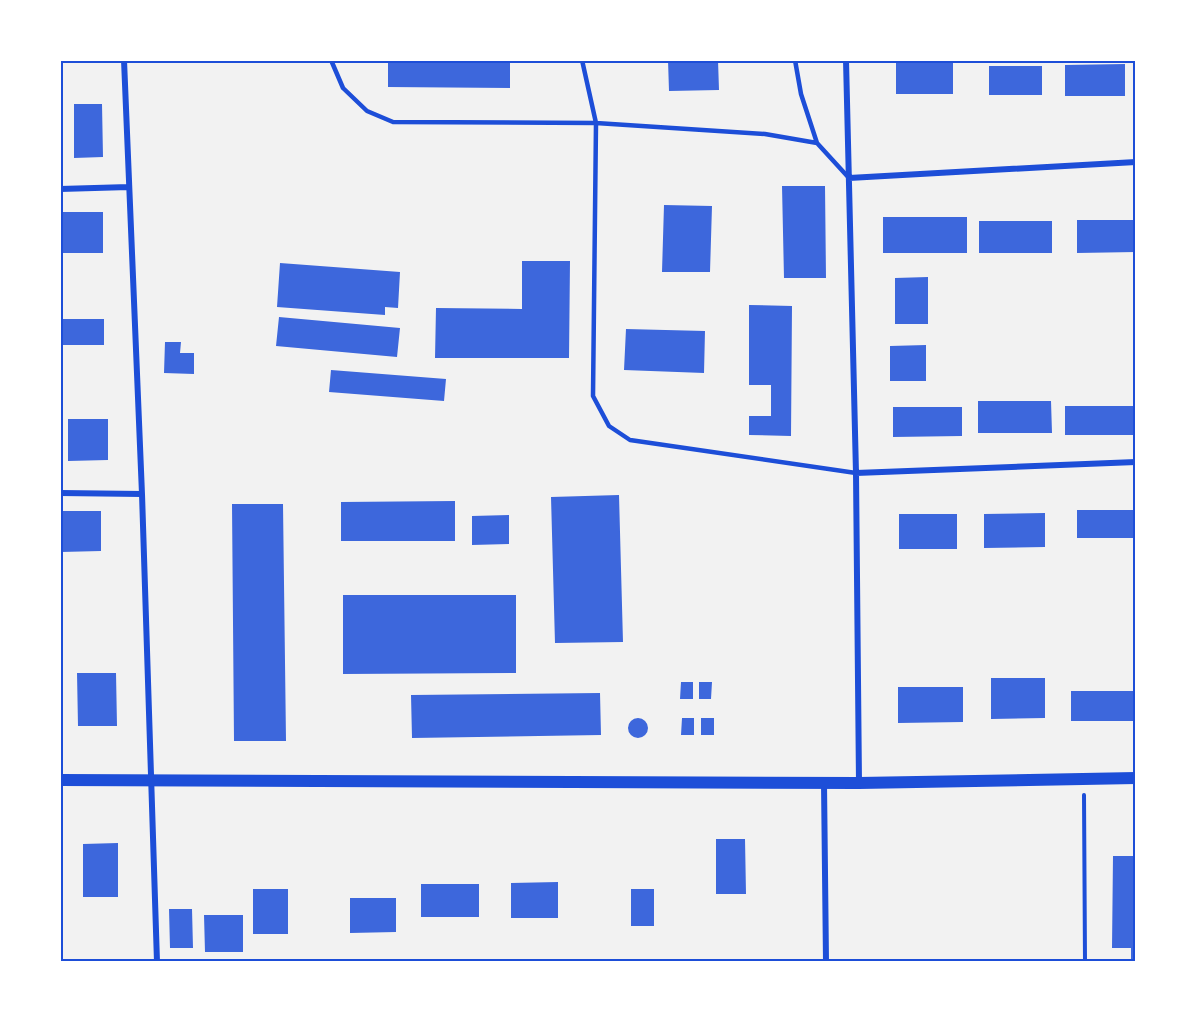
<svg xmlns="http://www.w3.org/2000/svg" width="1196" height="1022" font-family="'Work Sans',sans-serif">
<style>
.building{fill:#3d67dc}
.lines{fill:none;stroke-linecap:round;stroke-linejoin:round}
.path{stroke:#1d4ed8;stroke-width:4}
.service{stroke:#1d4ed8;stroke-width:4.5}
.minor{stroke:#1d4ed8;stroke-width:6}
.secondary{stroke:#1d4ed8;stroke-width:12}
.neatline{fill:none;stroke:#1d4ed8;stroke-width:2}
</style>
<rect width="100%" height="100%" fill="#f2f2f2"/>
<path class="building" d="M388,60H510V88L388,87Z
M668,60H718L719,90L669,91Z
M896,60H953V94H896Z
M1125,64V96H1065V65Z
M989,66H1042V95H989Z
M74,104H102L103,157L74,158Z
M782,186H825L826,278H784Z
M664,205L712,206L710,272H662Z
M60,212H103V253H60Z
M883,217H967V253H883Z
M1077,220H1136V252L1077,253Z
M979,221H1052V253H979Z
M522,261H570L569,358H435L436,308L522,309Z
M280,263L400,272L398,308L385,307V315L277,307Z
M928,277V324H895V278Z
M749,305L792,306L791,436L749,435V416H771V385H749Z
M279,317L400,328L397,357L276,346Z
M60,319H104V345H60Z
M626,329L705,331L704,373L624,370Z
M165,342H181L180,353H194V374L164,373Z
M926,345V381H890V346Z
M331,370L446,379L444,401L329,392Z
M978,401H1051L1052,433H978Z
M1065,406H1135V435H1065Z
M893,407H962V436L893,437Z
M68,419H108V460L68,461Z
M619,495L623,642L555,643L551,497Z
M455,501V541H341V502Z
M232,504H283L286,741H234Z
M1077,510H1136V538H1077Z
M61,511H101V551L61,552Z
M1045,513V547L984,548V514Z
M899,514H957V549H899Z
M509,515V544L472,545V516Z
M343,595H516V673L343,674Z
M77,673H116L117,726H78Z
M991,678H1045V718L991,719Z
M681,682H693V699H680Z
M699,682H712L711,699H699Z
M898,687H963V722L898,723Z
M1071,691H1136V721H1071Z
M600,693L601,735L412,738L411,695Z
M682,718H694V735H681Z
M701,718H714V735H701Z
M628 728a10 10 0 1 1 20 0a10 10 0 1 1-20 0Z
M716,839H745L746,894H716Z
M118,843V897H83V844Z
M1113,856H1136V962H1131V948H1112Z
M558,882V918H511V883Z
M421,884H479V917H421Z
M253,889H288V934H253Z
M631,889H654V926H631Z
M350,898H396V932L350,933Z
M169,909H192L193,948H170Z
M204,915H243V952H205Z"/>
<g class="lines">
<path class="path" d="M1084,795L1085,962"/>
<path class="service" d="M331,60L343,88L367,111L393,122L596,123L765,134L817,143
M582,60L596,123L593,396L609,426L630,440L856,473
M795,60L801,94L817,143L849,178"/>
<path class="minor" d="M124,60L142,494L157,962
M846,60L856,473L859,783
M849,178L1136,162
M60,189L129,187
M856,473L1136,462
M60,493L142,494
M824,783L826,962"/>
<path class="secondary" d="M60,780L859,783L1136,778"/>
</g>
<rect width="1196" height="1022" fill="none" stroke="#ffffff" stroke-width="123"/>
<rect x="62" y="62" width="1072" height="898" class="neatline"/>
</svg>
